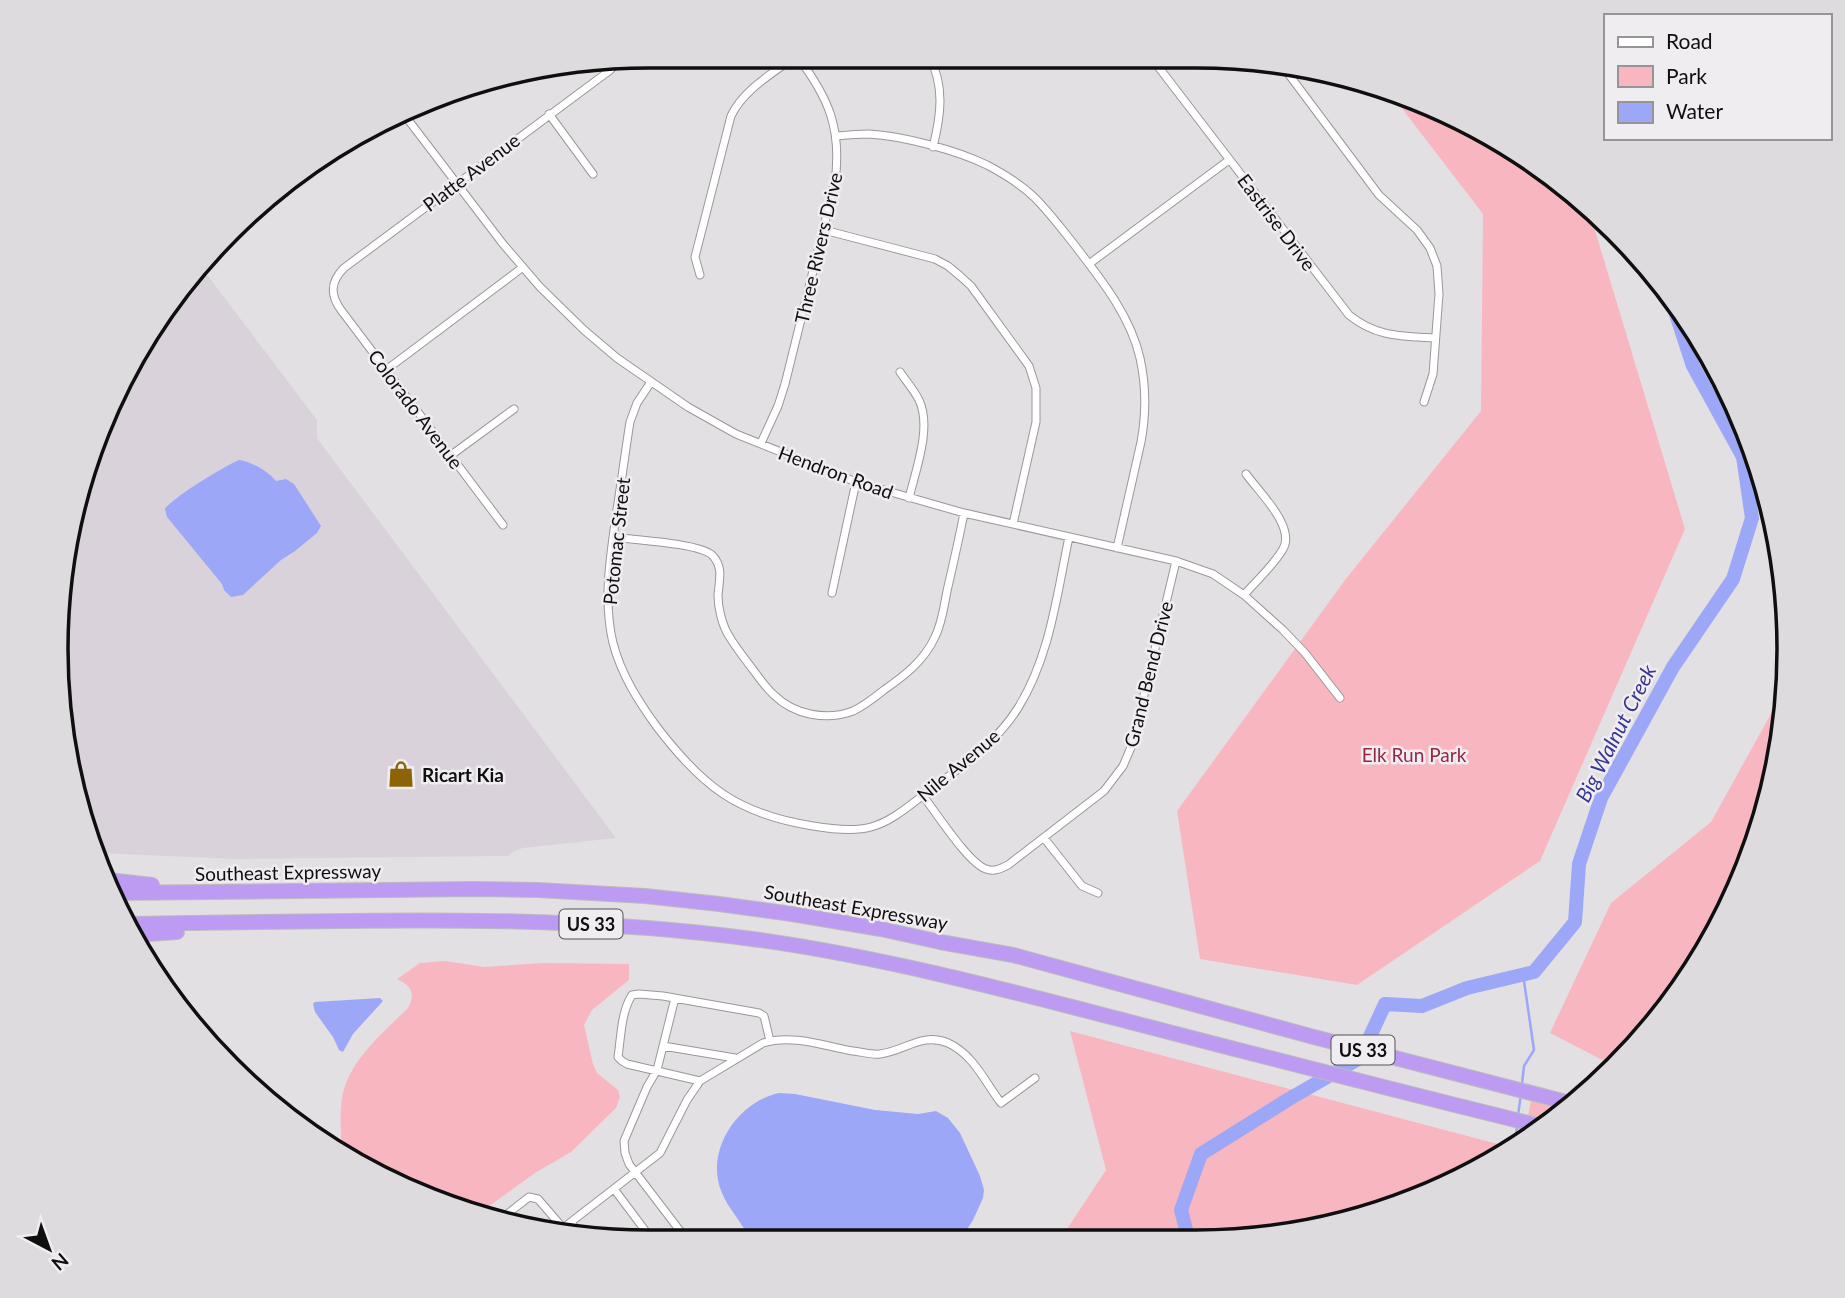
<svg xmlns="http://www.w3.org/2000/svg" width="1845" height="1298" font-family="Lato,sans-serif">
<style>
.built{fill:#dad2db}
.green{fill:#f8b7c0}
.water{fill:#9da7f7}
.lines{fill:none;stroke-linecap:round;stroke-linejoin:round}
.stream{stroke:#9da7f7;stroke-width:2.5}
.river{stroke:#9da7f7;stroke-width:14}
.street-casing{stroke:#9a979a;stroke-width:9}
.highway-casing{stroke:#bcbcbc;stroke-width:16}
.street{stroke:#fff;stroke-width:7}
.highway{stroke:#bd9bf2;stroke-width:14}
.labels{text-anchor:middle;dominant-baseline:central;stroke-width:5;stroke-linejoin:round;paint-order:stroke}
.shield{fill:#f0edf1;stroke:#535254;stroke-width:2}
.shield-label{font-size:18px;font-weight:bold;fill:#100f10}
.street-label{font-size:19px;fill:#100f10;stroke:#f0edf1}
.park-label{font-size:19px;fill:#952744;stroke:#f0edf1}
.poi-label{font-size:19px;font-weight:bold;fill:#100f10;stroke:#f0edf1;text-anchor:start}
.water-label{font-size:21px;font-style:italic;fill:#383691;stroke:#f0edf1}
.rim{fill:none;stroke:#100f10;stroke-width:3.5}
</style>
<rect width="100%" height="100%" fill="#e3e0e3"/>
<path class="built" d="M199,264L317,420V438L616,838L523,848L514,851L508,856L234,859L99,853L61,727V571L101,422Z"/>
<path class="green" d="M1394,98L1493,136L1591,217L1685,529L1540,861L1357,985L1200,959L1177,811L1345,580L1481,411L1483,214Z
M1788,683L1769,802L1728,911L1667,1010L1614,1066L1550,1033L1611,903L1711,822Z
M445,961L484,967L542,963L629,964V980L592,1010L584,1025L593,1064L597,1073L618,1090L620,1097L616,1108L571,1152L535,1173L477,1215L387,1181L341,1152C342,1135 339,1116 342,1098C348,1061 383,1033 408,1008C416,992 411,986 397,979L420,963Z
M1070,1031L1509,1147L1458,1181L1274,1237L1061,1238L1106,1170Z
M1531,1100L1567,1108L1547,1121L1528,1117Z"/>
<path class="water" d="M239,460C252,462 268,471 276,481L286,479L294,484L321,526L317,533L295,551L281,560L243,595L231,597L224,590L222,584L167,517L165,509C173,497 225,466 239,460Z
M380,998L383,1001L353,1034L343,1052L339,1050L333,1037L315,1012L313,1004L315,1002Z
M779,1093L795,1094L875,1110L918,1114L936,1111L948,1118L960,1133L980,1176L984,1190L983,1198L973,1220L961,1239L750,1240C743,1223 729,1210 722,1193C704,1152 737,1102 779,1093Z"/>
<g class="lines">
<path class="stream" d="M1522,1084L1524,1066L1534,1050L1523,974
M1518,1115L1521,1094
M1515,1143L1517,1126"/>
<path class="river" d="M1188,1237L1181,1210L1201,1154L1289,1099L1360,1058L1385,1004L1422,1006L1467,988L1534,972L1575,922L1579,864L1601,798L1673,667L1733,579L1752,518L1743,457L1693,366L1671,299"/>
<defs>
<path id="street" d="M929,56C945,86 941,115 933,147
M1150,56L1349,315C1376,337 1401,336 1435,338
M1281,64L1379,195L1417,230L1430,248L1437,266L1439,294L1433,374L1424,402
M549,114L593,174
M406,117L503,244L540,287L584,330L617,358L688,407L736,434L856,482L964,513L1176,561L1213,574L1244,595L1283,630L1305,653L1340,698
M837,136C847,135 858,134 869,134C903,136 956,150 987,165C1004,174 1022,185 1035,198C1049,212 1061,228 1073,243C1099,277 1130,314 1140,358C1146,385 1146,415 1141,442L1117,548
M824,230L935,259L948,266L960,276L971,286L1029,366L1036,388V422L1013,524
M1089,264L1229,160
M700,275L695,257L731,116C743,90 773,73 796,56
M386,370L523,267
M900,372C906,381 914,390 919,400C932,427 916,469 909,498
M651,382L637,403L630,422C625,453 621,485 616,516C610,558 603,601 613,643C621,674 638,701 657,727C702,786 737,814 813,826C831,829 853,832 871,827C893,821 911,804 929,791C961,767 996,743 1018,708C1050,657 1057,594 1069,537
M761,443L778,406L785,384L835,182C842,129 829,98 797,56
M450,456L514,409
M503,525L341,310C330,295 330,282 344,268L609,71L620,60
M613,537C634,540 698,543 712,555C724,567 719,581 718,595C718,608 722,625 729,636C736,648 745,659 754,671C760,679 766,688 774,695C794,715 827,721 853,711C864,706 874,698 884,690C904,676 924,661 935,637C942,623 944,606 947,591C953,565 959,539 964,513
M832,593L856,482
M1244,595C1256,581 1274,565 1283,549C1296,527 1259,492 1246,474
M923,796C936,812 968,863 986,869C994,872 1000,869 1008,865L1104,791L1123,766L1132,745L1176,561
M1044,838L1082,886L1098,893
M675,998L657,1070L647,1087L624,1141L625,1153L629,1164L687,1240
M663,1046L735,1058
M700,1081L627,1064L622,1061L618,1057C621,1037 621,1012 632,995L639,994L663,996L759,1013L764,1016L770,1041
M614,1189L653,1241
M497,1222L529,1197L538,1199L563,1228
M571,1222L581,1236
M558,1232L660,1153L687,1100L700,1081L763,1043C793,1034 824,1046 853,1051C862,1052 872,1055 880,1054C905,1051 922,1032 948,1043C973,1054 985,1082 1001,1103L1035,1078"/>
<path id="highway" d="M108,880L152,885
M112,893L472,889L538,890L645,896L719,904L792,914L881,929L940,942L1013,955L1310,1036L1574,1104
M126,924C337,922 550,911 760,940C887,958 1010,991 1134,1023C1269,1058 1404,1093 1540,1126
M133,935L177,932"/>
</defs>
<use href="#street" class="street-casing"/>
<use href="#highway" class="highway-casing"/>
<use href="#street" class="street"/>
<use href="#highway" class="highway"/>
</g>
<defs>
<symbol id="shop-bare" viewBox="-9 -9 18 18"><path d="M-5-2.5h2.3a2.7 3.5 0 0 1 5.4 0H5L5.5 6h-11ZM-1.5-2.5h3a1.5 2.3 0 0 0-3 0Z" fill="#8d6308" stroke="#f0edf1" stroke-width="2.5" paint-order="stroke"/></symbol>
</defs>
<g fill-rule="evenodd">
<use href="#shop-bare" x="382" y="755" width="38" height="38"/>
</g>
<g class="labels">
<g class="shield">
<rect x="559.5" y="909.5" width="63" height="29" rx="5"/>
<rect x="1331.5" y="1035.5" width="63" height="29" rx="5"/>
</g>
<g class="shield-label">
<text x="591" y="924">US 33</text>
<text x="1363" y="1050">US 33</text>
</g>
<g class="street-label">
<text transform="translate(471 172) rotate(-37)">Platte Avenue</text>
<text transform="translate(1277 222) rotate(53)">Eastrise Drive</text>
<text transform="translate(818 248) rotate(-77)">Three Rivers Drive</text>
<text transform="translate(416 409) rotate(53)">Colorado Avenue</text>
<text transform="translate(836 472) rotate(20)">Hendron Road</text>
<text transform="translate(616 541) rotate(-84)">Potomac Street</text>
<text transform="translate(1148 674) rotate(-76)">Grand Bend Drive</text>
<text transform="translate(958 765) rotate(-40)">Nile Avenue</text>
<text transform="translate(288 872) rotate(-1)">Southeast Expressway</text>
<text transform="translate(856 907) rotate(10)">Southeast Expressway</text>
</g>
<g class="park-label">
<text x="1414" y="754">Elk Run Park</text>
</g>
<g class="poi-label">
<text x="422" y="774">Ricart Kia</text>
</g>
<g class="water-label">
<text transform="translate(1615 733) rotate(-63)">Big Walnut Creek</text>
</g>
</g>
<path d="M0 0H1845V1298H0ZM649 68H1196A581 581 0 0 1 1777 649V649A581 581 0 0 1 1196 1230H649A581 581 0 0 1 68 649V649A581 581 0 0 1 649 68Z" fill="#dedbdf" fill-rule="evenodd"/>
<path class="rim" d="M649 68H1196A581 581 0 0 1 1777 649V649A581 581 0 0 1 1196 1230H649A581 581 0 0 1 68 649V649A581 581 0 0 1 649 68Z"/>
<rect x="1604" y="14" width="228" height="126" fill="#f0edf1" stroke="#969497" stroke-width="2"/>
<rect x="1618" y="37" width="35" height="10" fill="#ffffff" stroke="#969497" stroke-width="2"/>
<text x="1666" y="49" font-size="21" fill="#100f10">Road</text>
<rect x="1618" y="66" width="35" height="21" fill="#f8b7c0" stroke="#969497" stroke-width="2"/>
<text x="1666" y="84" font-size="21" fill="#100f10">Park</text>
<rect x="1618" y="102" width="35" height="21" fill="#9da7f7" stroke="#969497" stroke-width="2"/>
<text x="1666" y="119" font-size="21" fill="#100f10">Water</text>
<g transform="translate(49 1249) rotate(139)" stroke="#f0edf1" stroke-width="5" paint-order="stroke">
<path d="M0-5L12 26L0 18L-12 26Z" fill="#100f10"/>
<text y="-10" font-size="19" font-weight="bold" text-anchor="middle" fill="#100f10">N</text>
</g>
</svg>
